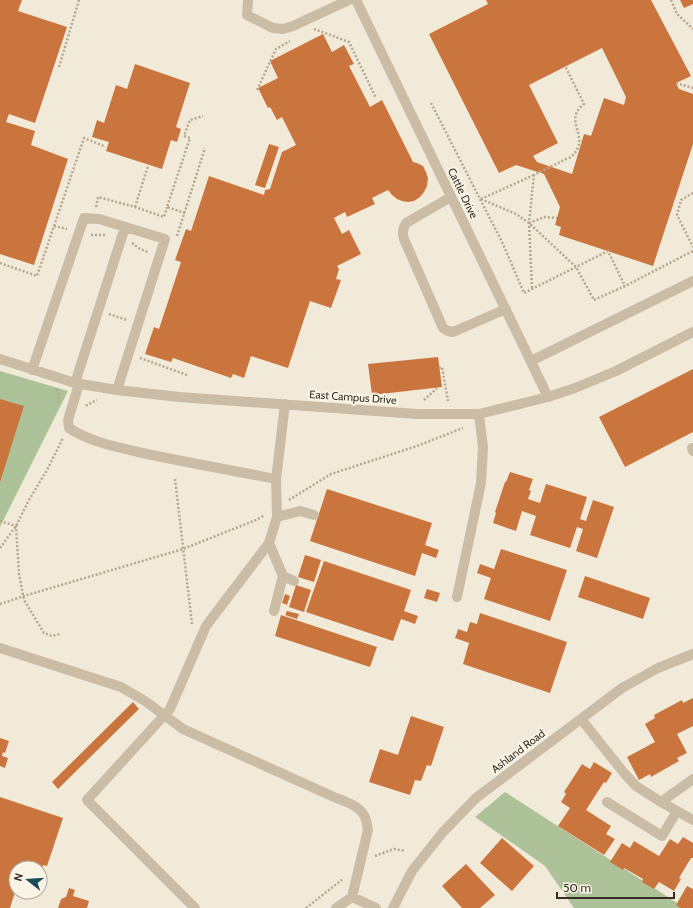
<svg xmlns="http://www.w3.org/2000/svg" width="693" height="908" font-family="Cabin,sans-serif">
<style>
.green{fill:#aec299}
.building{fill:#cb753e;fill-rule:evenodd}
.lines{fill:none;stroke-linecap:round;stroke-linejoin:round}
.path{stroke:#b7a68f;stroke-width:2.5;stroke-dasharray:2 2;stroke-linecap:butt}
.minor{stroke:#cbbca5;stroke-width:10}
.labels{text-anchor:middle;dominant-baseline:central;stroke-width:4;stroke-linejoin:round;paint-order:stroke}
.street-label{font-size:11px;fill:#362e26;stroke:#faf4e6}
</style>
<rect width="100%" height="100%" fill="#f2ead9"/>
<path class="green" d="M0,371L68,391L0,527Z
M505,792L685,908H574L545,866L475,817Z"/>
<path class="building" d="M0,0H22L18,11L67,27L35,123L9,114L6,122L35,131L31,145L68,159L34,265L0,254Z
M486,0H651L691,76L676,83L679,89L693,94V144L653,266L559,235L561,227L555,225L560,207L544,174L516,165L499,173L429,34L488,4ZM602,48L626,97L624,105L604,98L591,136L584,134L572,174L537,162L533,156L558,143L529,85Z
M680,0H693V4L684,8Z
M323,34L332,52L344,45L354,64L349,66L370,107L382,100L413,162L417,163L423,166L426,172L428,178L427,186L424,192L420,197L414,201L408,202L402,201L397,199L392,195L388,190L372,198L375,204L347,217L345,212L334,218L342,234L349,230L361,254L337,266L339,269L336,279L341,280L331,308L310,301L288,368L251,356L244,378L233,374L231,378L173,358L171,362L145,354L154,327L159,329L181,262L175,260L186,229L191,231L209,176L264,195L265,190L270,189L282,152L296,145L282,117L277,120L270,107L268,108L258,88L278,78L270,61Z
M135,64L190,83L176,127L181,129L177,142L171,140L162,169L106,151L109,142L92,137L97,120L104,123L116,85L127,89Z
M269,144L279,147L265,188L255,185Z
M438,357L442,387L372,395L368,364Z
M693,369V432L625,467L599,417Z
M0,399L24,406L0,482Z
M510,472L533,479L529,490L531,491L528,499L540,503L546,484L587,497L580,519L586,521L593,500L614,507L597,558L576,551L583,529L577,527L570,548L530,535L536,516L522,511L516,531L493,523L496,513L495,512L505,482H506Z
M327,489L432,523L425,545L439,550L436,558L422,553L415,576L310,541Z
M501,549L567,570L550,621L484,599L491,578L477,573L480,564L494,569Z
M305,555L321,560L314,582L298,577Z
M324,561L411,590L404,611L418,616L415,624L401,619L393,641L306,612Z
M585,576L650,598L643,619L578,597Z
M296,585L311,590L304,612L289,607Z
M427,589L440,593L437,602L424,598Z
M285,594L290,596L287,605L282,603Z
M287,611L299,614L297,619L285,615Z
M480,613L567,642L550,693L463,664L469,643L455,638L457,633L458,629L467,632L470,622L477,624Z
M281,615L377,647L370,667L275,636Z
M693,698V726L677,734L687,753L677,758L679,761L651,777L650,774L639,780L627,757L655,742L645,724L655,718L654,715L682,700L683,703Z
M133,702L139,709L58,789L52,782Z
M411,716L444,727L431,766L427,765L421,781L415,780L410,795L369,782L380,749L398,755Z
M0,738L9,741L5,753L3,752L2,756L8,758L5,768L0,766Z
M594,762L612,773L606,783L604,782L586,810L611,826L606,834L615,839L604,855L558,826L570,808L561,802L566,794L564,792L582,764L590,769Z
M0,797L63,818L47,866L43,865L40,874V868H16V892H15L10,908H0Z
M683,837L693,843V858H691L679,878L681,879L674,891L659,882L654,889L642,882L643,879L624,868L623,870L610,862L622,843L630,848L634,841L659,856L670,839L678,844Z
M502,838L534,866L512,891L480,863Z
M466,864L495,895L480,908H462L442,886Z
M687,886L693,889V908H681L676,905Z
M69,888L75,890L73,896L89,901L87,908H58L61,899L66,897Z
M16,892H33L31,897Z"/>
<g class="lines">
<path class="path" d="M671,0L677,14L693,29
M314,29L349,42L376,98
M59,67L79,0
M676,83L693,88
M257,90L276,49L290,41
M431,103L503,244L524,293L608,251L625,286
M693,193L681,200L677,215L693,247
M481,199L516,214L529,223L576,267L594,300L625,286L693,251
M481,199L534,175
M96,207L98,197L135,207L164,217L167,207
M135,207L148,166
M185,213L167,207L190,138L184,136L190,120L203,116
M529,223L545,217L557,218
M54,226L67,229
M91,235H106
M177,236L205,148
M132,243L140,249L148,252
M0,263L37,276L84,138L104,146
M532,288L529,223L534,175C543,170 553,166 562,161C565,159 571,158 573,155C591,136 562,121 584,104L565,66
M109,314L127,320
M140,358L187,375
M439,368L442,367L448,401
M57,389L59,402
M424,400L437,388
M86,406L87,405L97,400
M175,479L192,624
M289,500L331,474L417,446L463,428
M0,521L16,526L19,574L24,600L44,633L52,636L60,634
M0,548L16,526L29,500L47,470L63,438
M0,604L24,596L183,549L256,520L265,515
M375,856L394,849L405,851
M306,908L343,879"/>
<path class="minor" d="M248,0L247,15L273,28L283,29L293,26L349,0
M356,0L548,397
M451,197L406,223C403,228 402,233 404,239L443,328L448,331L453,332L506,309
M0,359L75,383L117,390L179,397L417,414H479L548,397L575,388L616,371L693,332
M531,361L693,281
M32,370L84,218L99,219L165,239L117,390
M75,383L125,227
M79,384L68,420L69,428C88,441 116,447 138,452C184,462 230,470 276,479
M692,448L693,451
M277,517L300,511L314,515
M269,543L283,576L294,581
M457,597L481,483L483,447L479,414
M274,611L283,576
M0,648L121,687L145,701L183,729L334,797C346,802 362,806 366,820C367,823 367,827 368,830L352,897
M581,719L624,773L636,786L661,802L693,820
M607,802L662,836L677,811
M661,802L693,779
M195,908L87,800L170,709L206,626L269,543L277,517L276,479L285,404
M336,908L352,897L376,908
M393,908L412,871L443,832L476,798L622,688L658,668L693,654"/>
</g>
<g class="labels">
<g class="street-label">
<text transform="translate(463 193) rotate(64)">Cattle Drive</text>
<text transform="translate(353 397) rotate(4)">East Campus Drive</text>
<text transform="translate(518 751) rotate(-37)">Ashland Road</text>
</g>
</g>
<g transform="translate(28 880) rotate(287)"><circle r="19" fill="#faf4e6" stroke="#aca599"/>
<path d="M0-3L7 15L0 10L-7 15Z" fill="#1a4c59"/>
<text y="-6" font-size="11" font-weight="bold" text-anchor="middle" fill="#362e26">N</text>
</g>
<path d="M557 892v6h117v-6" fill="none" stroke="#362e26" stroke-width="2"/>
<text x="563" y="892" font-size="12" fill="#362e26" stroke="#faf4e6" stroke-width="3" paint-order="stroke">50 m</text>
</svg>
